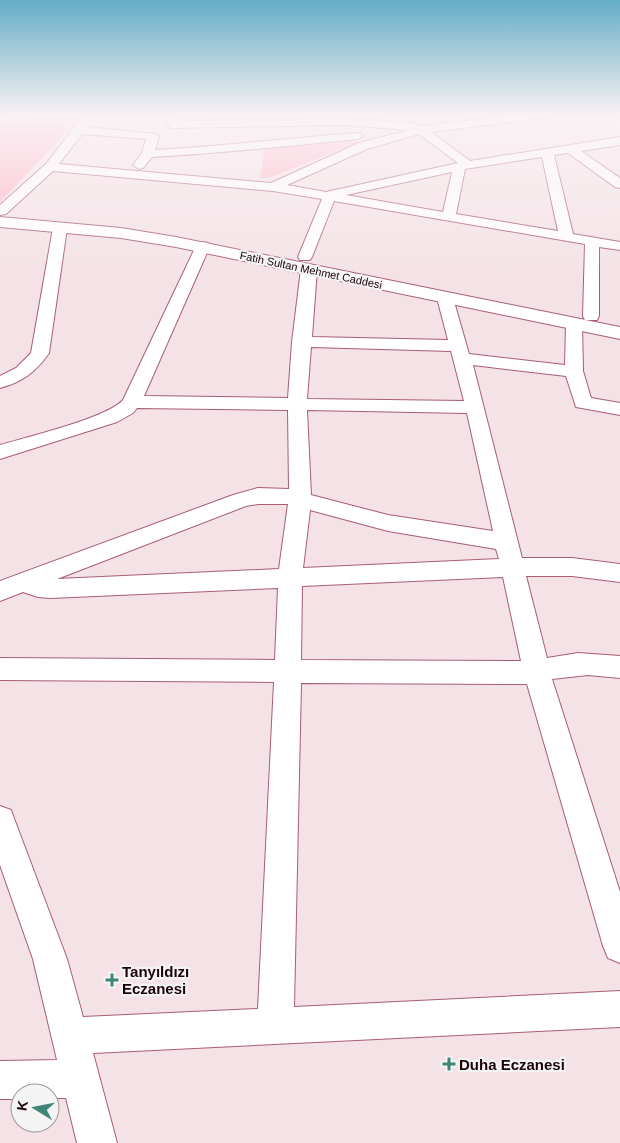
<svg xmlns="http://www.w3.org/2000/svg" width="620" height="1143" font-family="Helvetica,sans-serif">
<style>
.green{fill:#feb2c8}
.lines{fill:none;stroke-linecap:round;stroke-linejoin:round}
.minor-casing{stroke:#a85d75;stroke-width:2}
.primary-casing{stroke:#a85d75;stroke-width:2}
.minor{fill:#fff;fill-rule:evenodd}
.primary{fill:#fff;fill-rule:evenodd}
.poi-dot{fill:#418579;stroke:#f4f4f4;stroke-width:2}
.labels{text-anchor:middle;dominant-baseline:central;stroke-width:4.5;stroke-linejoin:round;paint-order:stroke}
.far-street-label{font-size:11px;fill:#1c030b;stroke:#f4f4f4}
.near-poi-label{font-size:15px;font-weight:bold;fill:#1c030b;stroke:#f4f4f4;text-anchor:start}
</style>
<rect width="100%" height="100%" fill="#f4e2e6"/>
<path class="green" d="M72,117L79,119L0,202V120Z
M357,141L360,142L268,178H260L265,147L268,145Z"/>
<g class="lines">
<defs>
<path id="minor" d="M84,115H95L86,127L157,134L159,136L155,150C223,146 290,138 358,133L364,136L358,139C289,146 221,153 152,157L143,168L139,169L133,165L142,153L146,139L82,134L59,164L271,183L359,143L409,130L344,125L172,128L166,125L170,115H181L179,121L344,119L405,122L422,126L513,115H549L544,118L431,132L470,161L620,137V145L581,151L620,178V188L615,187L568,153L554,155L573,234L620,242V250L599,247V316L597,320H585L583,316L585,244L334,201L312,257L310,260H300L298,257L322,199L273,191L53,171L6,214L0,215V205L46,164ZM419,134L458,163L326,192L287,185L367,149ZM542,157L558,231L456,214L465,169ZM452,172L443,212L346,195Z
M60,224L65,225L67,228L49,353C36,372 22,382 0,388V376L16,368L31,353L53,228L55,225Z
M203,242L208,243L210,246L144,396L288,398L292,342L301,269L304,266H314L317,269L312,337L448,340L437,298L439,295H451L453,298L469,354L565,365L566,324L568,320H580L582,324L583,371L591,398L620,403V415L576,407L566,376L473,365L522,558H572L620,564V582L572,576H526L547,658L578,653L620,656V678L588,675L552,679L620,892V963L608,958L603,946L527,684L301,683L294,1007L620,991V1027L93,1053L117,1143H77L66,1098H50V1093H20V1099H0V1061L57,1060L33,959L0,865V806L11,810L15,821L67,959L83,1017L258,1009L274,682L0,680V658L275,660L278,588L50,598L38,597L23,592L0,601V581L233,495L258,488L289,489L288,410L137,408L133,413L117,422L0,459V445C27,437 107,418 123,400L196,246L198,243ZM311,347L451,351L464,401L307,399ZM307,410L467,413L493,531L388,515L311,495ZM258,504H288L279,569L57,579L246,506ZM310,510L388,531L496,549L499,559L303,568ZM503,577L521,661L301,660L302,586Z"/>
<path id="primary" d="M0,217L121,228L176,237L620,327V339L176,247L121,238L0,227Z"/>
</defs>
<use href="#minor" class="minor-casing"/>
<use href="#primary" class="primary-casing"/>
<use href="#minor" class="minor"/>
<use href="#primary" class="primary"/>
</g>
<linearGradient id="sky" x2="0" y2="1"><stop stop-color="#64adc6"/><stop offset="0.42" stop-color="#faf2f4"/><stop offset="1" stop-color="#faf2f4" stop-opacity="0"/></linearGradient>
<rect width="620" height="275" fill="url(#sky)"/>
<g class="poi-dot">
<path d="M109.5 972.5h5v5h5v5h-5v5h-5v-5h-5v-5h5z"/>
<path d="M446.5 1056.5h5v5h5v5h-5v5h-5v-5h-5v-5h5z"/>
</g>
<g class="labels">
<g class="far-street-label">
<text transform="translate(311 270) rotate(12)">Fatih Sultan Mehmet Caddesi</text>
</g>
<g class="near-poi-label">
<text x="122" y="971">Tanyıldızı<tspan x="122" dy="17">Eczanesi</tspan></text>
<text x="459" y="1064">Duha Eczanesi</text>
</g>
</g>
<g transform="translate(35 1108) rotate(280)"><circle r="24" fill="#f4f4f4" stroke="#9e9497"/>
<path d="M0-4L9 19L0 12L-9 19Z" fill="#418579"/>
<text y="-8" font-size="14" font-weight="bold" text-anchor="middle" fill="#1c030b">K</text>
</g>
</svg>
